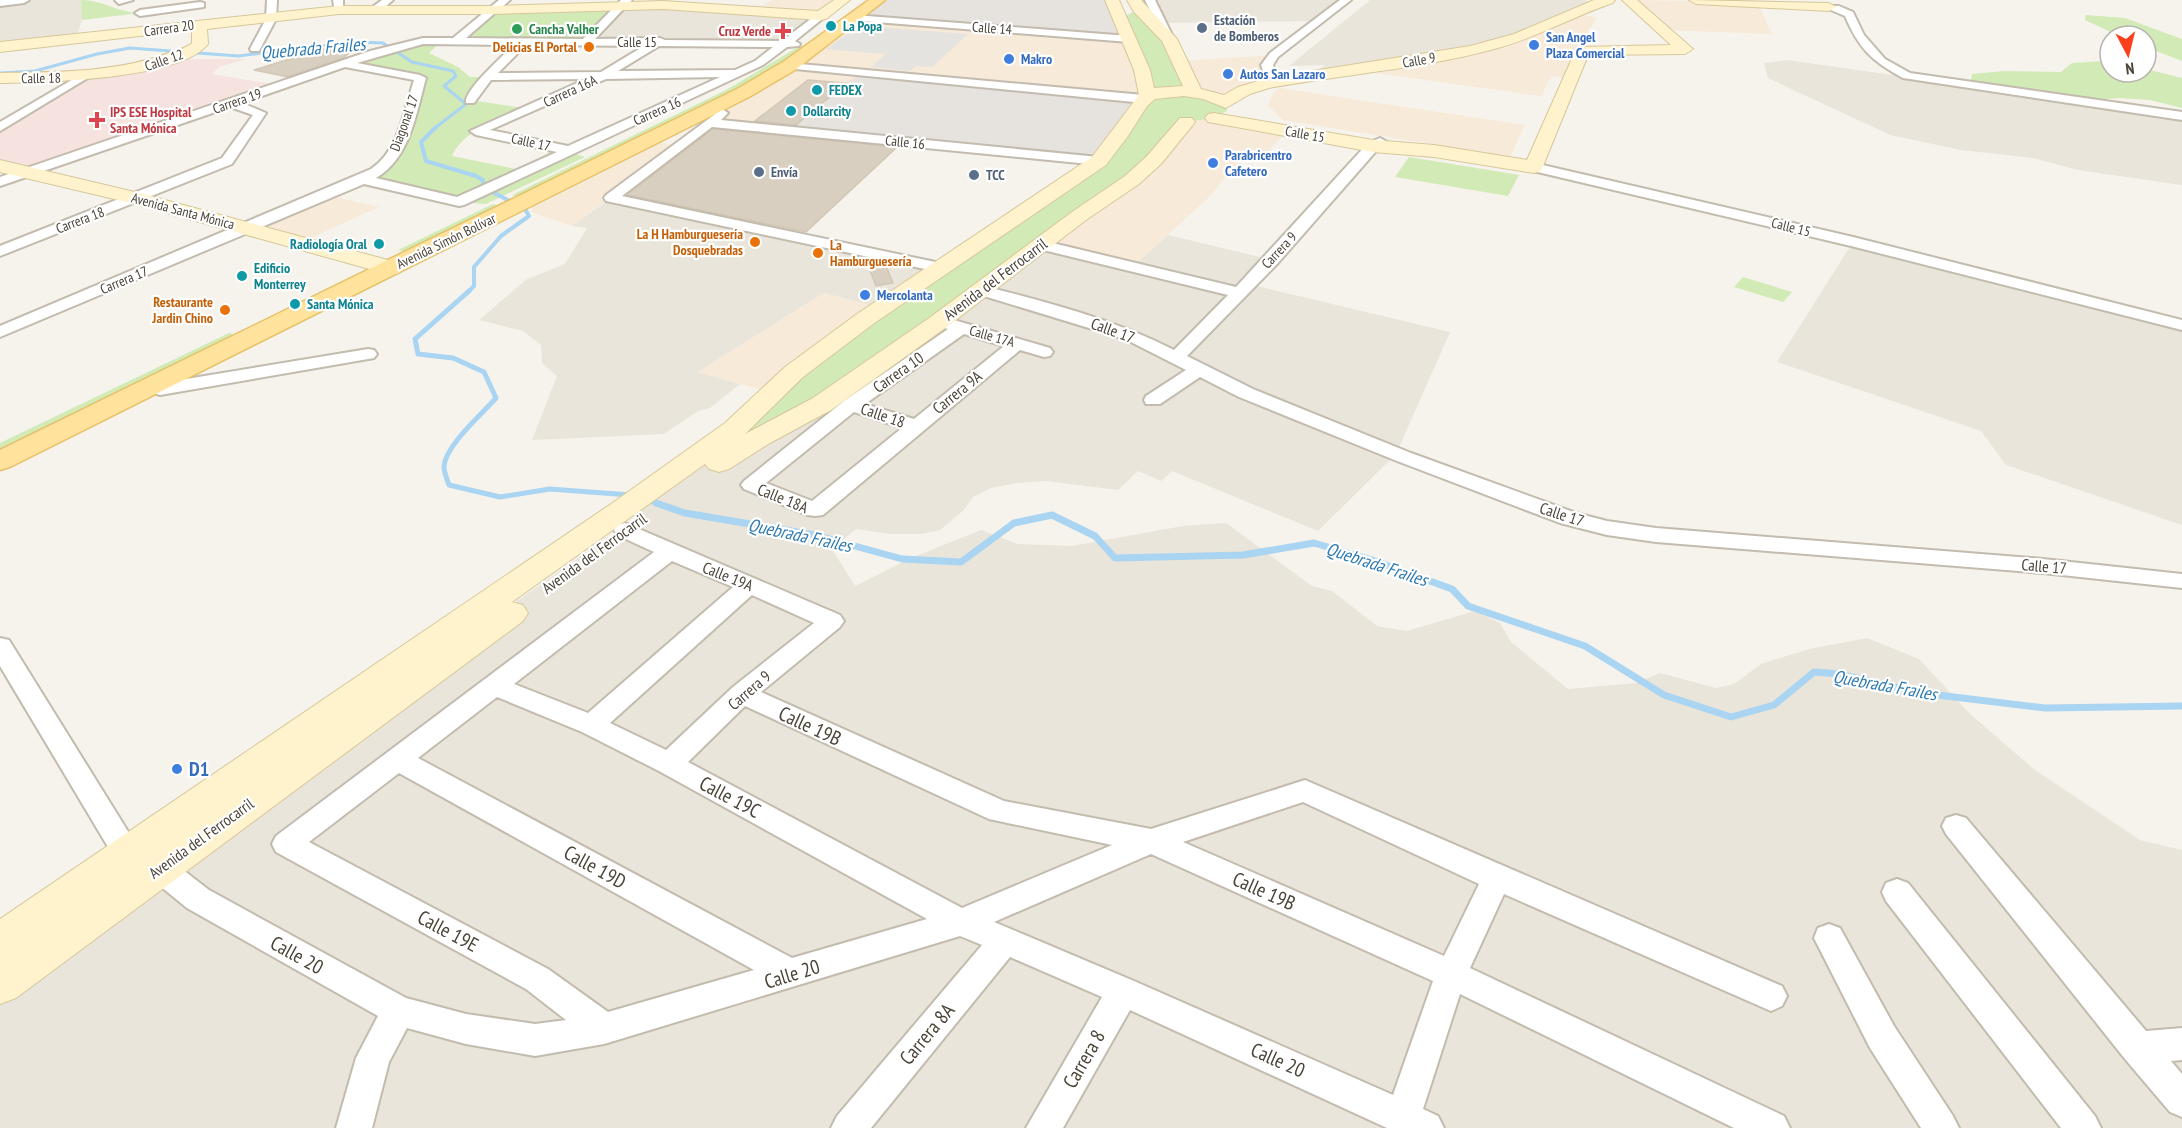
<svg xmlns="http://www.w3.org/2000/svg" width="2182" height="1128" font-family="'PT Sans Narrow',sans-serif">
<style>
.residential{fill:#eae5da}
.commercial{fill:#f7ead8}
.industrial{fill:#e6e2dd}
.medical{fill:#f6e3e0}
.green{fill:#d2eab5}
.parking{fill:#e5e3e0}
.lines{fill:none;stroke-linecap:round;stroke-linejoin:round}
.stream-far3{stroke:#a9d4f2;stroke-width:3}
.stream-far2{stroke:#a9d4f2;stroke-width:4}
.stream-far1{stroke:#a9d4f2;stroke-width:5}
.stream{stroke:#a9d4f2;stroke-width:7}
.building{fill:#d8cfc1;stroke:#d3c7b4;stroke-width:1.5}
.street-casing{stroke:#c2bbae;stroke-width:4}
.secondary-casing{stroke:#d6c79b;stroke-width:2}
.primary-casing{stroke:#e6c16a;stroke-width:3}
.street{fill:#fff;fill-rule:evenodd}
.secondary{fill:#fff3cd;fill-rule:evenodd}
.primary{fill:#ffe39c;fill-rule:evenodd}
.culture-dot{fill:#0f9aa8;stroke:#fff;stroke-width:2}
.service-dot{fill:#5c6f8a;stroke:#fff;stroke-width:2}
.leisure-dot{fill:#2e9e5b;stroke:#fff;stroke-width:2}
.health-dot{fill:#e0444e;stroke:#fff;stroke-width:2}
.shop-dot{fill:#3f7fe0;stroke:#fff;stroke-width:2}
.food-dot{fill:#e8710a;stroke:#fff;stroke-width:2}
.labels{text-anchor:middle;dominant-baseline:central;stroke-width:4.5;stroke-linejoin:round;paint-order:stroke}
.far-service-label{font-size:14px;font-weight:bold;fill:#4e5e75;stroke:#fff;text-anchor:start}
.far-culture-label{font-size:14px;font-weight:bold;fill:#0d838f;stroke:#fff;text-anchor:start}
.far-street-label{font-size:14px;fill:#4b4439;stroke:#fff}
.far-leisure-label{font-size:14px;font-weight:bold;fill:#27864d;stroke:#fff;text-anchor:start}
.far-health-label{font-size:14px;font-weight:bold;fill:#be3a42;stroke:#fff;text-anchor:end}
.far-shop-label{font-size:14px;font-weight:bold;fill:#366cbe;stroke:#fff;text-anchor:start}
.far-food-label{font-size:14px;font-weight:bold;fill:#c56008;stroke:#fff;text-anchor:end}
.street-label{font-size:16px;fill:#4b4439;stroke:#fff}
.water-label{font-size:18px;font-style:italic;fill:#2e7ab2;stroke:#fff}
.near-street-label{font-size:20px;fill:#4b4439;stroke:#fff}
.near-shop-label{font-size:20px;font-weight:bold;fill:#366cbe;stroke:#fff;text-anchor:start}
</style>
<rect width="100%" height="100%" fill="#f6f3ec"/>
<path class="residential" d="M0,0H81L82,20L76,38L0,47Z
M1150,0H1346L1321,21L1161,23Z
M1370,0H1584L1597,3L1520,37L1309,77L1325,65L1289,66Z
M663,5L821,16L783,44L586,42L619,8Z
M1787,60L2182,116V185L2078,170L2033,158L1961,150L1890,135L1768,78L1764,63Z
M611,198L939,267L880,308L824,293L698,372L740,384L710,408L698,411L664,434L532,440L557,376L542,363L541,345L523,331L479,320L527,279L565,264L587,228L572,226Z
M1027,226L1143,257L1168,235L1272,260L1248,284L1450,332L1396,454L1318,531L1172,471L1161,481L1138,471L1118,490L1046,481L1018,483L991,488L973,497L964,510L940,530L922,534H891L856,529L832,549L855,586L911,558L981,530L1018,544L1072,546L1183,526L1226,523L1312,586L1332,591L1377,626L1407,631L1475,611L1500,623L1511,642L1568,689L1636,683L1660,673L1716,688L1734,684L1761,664L1809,649L1867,638L1919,659L1970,714L2035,770L2140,840L2182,850V1128H0V1003L514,603L639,515L627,498Z
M1853,242L2182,325V525L2006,465L1981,431L1777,362Z"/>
<path class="commercial" d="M772,0H843L821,16L754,11Z
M1629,0L1757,2L1772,34L1663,30Z
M1575,13L1597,18L1577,46L1582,50L1570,78L1551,76L1541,96L1354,70L1470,50Z
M854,18L1129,39L1148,97L846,83L788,130L711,123L743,93Z
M1274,55L1267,65L1272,82L1232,96L1194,92L1181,61Z
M1280,88L1378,103L1525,125L1510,157L1283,120L1268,106L1273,93Z
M1214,118L1289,130L1266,153L1252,150L1231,170L1211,195L1133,267L1040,245L1186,122Z
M649,140L681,146L572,226L531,212L533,210L531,205Z
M326,195L379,207L299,243L249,228Z
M824,293L880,308L773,393L698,372Z"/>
<path class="industrial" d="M878,0H1112L1129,39L854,18Z
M863,73L1144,99L1099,161L788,130L846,83Z"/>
<path class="medical" d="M171,59H246L219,67L212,74L283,86L29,172L0,166V127L82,77Z"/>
<path class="green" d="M81,0C103,0 119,13 140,13L82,20Z
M626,0L663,5L619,8L586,42L456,41L492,10L619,8Z
M1139,9L1169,39L1194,92L1226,103L1227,111L1214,118L1186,122L1154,160L849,387L727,448L699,469L692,467L773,393L1099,161L1144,99L1120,19Z
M2086,15L2125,18L2182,39V61L2146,47V36H2119L2085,20Z
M423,41H442L429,53L458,67L470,77H488L470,100L530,109C502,120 465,127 452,156L516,169L559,148L585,157L486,204L459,202L362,179L384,166L420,78L345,63Z
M800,46L808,47L765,76L526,199L512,195L726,90Z
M2105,61L2110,62V72H2146V69L2182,78V108L2150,100L2118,98L2088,101L1970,85L1972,74L2004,71L2061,72L2072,63Z
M1409,157L1519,175L1508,196L1395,177Z
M493,204L507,208L413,254L398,250Z
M1743,277L1792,292L1783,302L1734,287Z
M229,333L241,336L0,455V443Z"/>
<path class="parking" d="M863,26L968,34L932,67L916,66L910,71L871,67L886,54L826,49L847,34H852Z"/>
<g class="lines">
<path class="stream-far3" d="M0,73L35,71L97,54L130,48L238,56L356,42L383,43L412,62L453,71L456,76L444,86L466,104L435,128"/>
<path class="stream-far2" d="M436,127L421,142L426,161L476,176L483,180V187L525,209L529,216L501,236L474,267V286L467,293"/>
<path class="stream-far1" d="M469,291L415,339L418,354L453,358L484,372L496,398C482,414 446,445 444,466C444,473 447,479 449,485L500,497L550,489L630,495
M645,499L660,504"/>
<path class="stream" d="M656,503L685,513L815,535L902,559L961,562L1014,523L1052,515L1095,536L1115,558L1243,555L1314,543L1372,560L1452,589L1468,606L1585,646L1664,695L1731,717L1774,705L1814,672L1839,674L1921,693L2045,708L2182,706"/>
</g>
<path class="building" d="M355,48L343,58L288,77L254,70L322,49Z
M808,80L846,83L796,125L755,121Z
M713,129L897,147L806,232L627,195Z
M885,263L893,283L876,286L868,265Z"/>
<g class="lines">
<defs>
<path id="street" d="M0,0H29L24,3L0,6Z
M115,0H133L119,4Z
M267,0H277L276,19L259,51H251L250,49L266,19Z
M333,0H343V12H335Z
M382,0H393L379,12H371V8Z
M499,0H510L466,38L583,39L621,0H632L595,39L660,38L665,40L782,41L817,14L826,16L795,41L800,44L799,46L787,47L763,65L464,205L459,206L364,184L0,337V326L371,169C399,150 404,111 414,80L345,67L242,103L266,113L232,164L0,256V246L222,158L253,115L230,107L0,186V177L370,51L423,38H453ZM423,44L514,45C504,55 463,91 466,103H474L491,80L586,79L470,131L476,135L557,152L457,197L376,178C410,158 416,114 426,78L420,75L357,63ZM526,45L644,46L601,72L498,73ZM659,46L773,47L755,61L735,70L618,71ZM720,77L568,146L490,130L606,79Z
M1145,0H1155L1174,39L1173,41H1165L1164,39Z
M1340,0H1351L1278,57L1273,65L1278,82L1272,86L1268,84L1261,65L1270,53Z
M200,2L204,3V7L140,16L135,13L140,10Z
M1831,6H1839L1853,12L1864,35L1885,59L1910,73L2182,112V120L1903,78C1872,61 1859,49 1845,16L1831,10Z
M854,15L1129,36L1134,39L1129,42L850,20V16Z
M789,63L1144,95L1150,99L1144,103L785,68L783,66Z
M82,74L88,77L86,79L0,131V122Z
M722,109L728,113L721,120L1099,157L1106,161L1099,165L712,127L622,196L945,264L947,267L939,272L606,201L604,198L606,195Z
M1380,138L1387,142L1378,149L1278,263L1187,356L1253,389L1411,453L1576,513L1607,521L1656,528L2043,559L2182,574V588L2043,573L1656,542L1607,535L1560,523L1397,461L1239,397L1200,377L1160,404H1146L1144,400L1146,396L1186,370L1125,339L974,293L972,290L980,285C1046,302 1113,319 1174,350L1228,295L1035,248L1032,245L1035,242L1040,240L1236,287L1368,143Z
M1534,163L1853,237L2182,320V330L1851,246L1529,170L1527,167L1529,164Z
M947,318L1050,348L1053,352L1050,356L1044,357L1020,350L823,515L815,516L807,515L744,489L741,485L744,481L844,401L948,329L941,327L938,323L941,319ZM964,334L1004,346L914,419L865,404ZM854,412L902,428L812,501L766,483Z
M368,349L374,350L377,354L374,358L160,395L146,390L144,386L146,382L153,380L162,383Z
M625,523L840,615L844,621L840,627L761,692L1004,801L1151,829L1305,780L1782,986L1787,996L1782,1006L1771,1011L1504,894L1470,968L1784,1116L1790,1128H1734L1460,994L1423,1109L1438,1116L1444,1128H1387L1130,1010L1063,1128H1026L1102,997L1010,957L871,1128H831L837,1116L982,945L960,936L604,1044L535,1056L466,1044L407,1028L389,1062L372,1128H336L356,1058L378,1016L187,908L149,877L144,868L149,859L159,856L169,859L209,890L406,998L466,1014L535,1024L566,1020L526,989L276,852L272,844L276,836L654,552L617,535L614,530L617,525ZM672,561L733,587L588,713L514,684ZM752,595L814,623L733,687L666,750L610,723ZM497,697L582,732L659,771L927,919L792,958L418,758ZM745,706L989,819L1112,845L962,908L688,762ZM399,773L754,970L608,1012L548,969L309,842ZM1303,802L1479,884L1444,956L1183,842ZM1151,854L1433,981L1393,1095L1134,981L994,922Z
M0,638L9,640L137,846L141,854L137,862L127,866L117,862L0,666Z
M1956,815L1966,818L2146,1031L2182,1028V1060L2171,1061L2182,1074V1117L2170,1112L2125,1059L1946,834L1942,826L1946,818Z
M1897,879L1908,883L2095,1116L2101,1128H2061L1886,901L1882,892L1886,883Z
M1829,924L1840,928L1894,1026L1953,1116L1959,1128H1921L1870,1048L1814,938L1818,928Z"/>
<path id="secondary" d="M834,0H850L826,19L821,20L663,9L492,14H339L207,29L208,44C180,80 44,82 0,83V73C57,72 117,73 171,52C179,50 186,48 192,43V30L0,52V42L339,6H492L663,1L818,11Z
M1105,0H1119L1150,70L1154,88L1183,86L1162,41L1134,12L1127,0H1141L1177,39L1201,89L1224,95L1238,87L1268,78L1470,46L1514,34L1594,0H1615L1613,3C1574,16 1538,37 1498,48C1423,69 1345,74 1269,88L1250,94L1226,108L1203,99L1184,96L1155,99L1147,106L1128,136L1106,165L873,324L803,377L745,434L813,398L932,316L1072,212L1125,176L1147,156L1180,118H1192L1195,122L1192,126L1161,164L1139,184L1086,220L948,326L831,410L770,443L729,469L719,472L709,469L705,464L512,602L523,605L528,613L523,621L16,998L0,1004V919L611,504L725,423L785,367L857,314L1092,157L1139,95L1134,70Z
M1622,0H1637L1693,49L1685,54L1588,55L1541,171L1534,173L1434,157L1373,152L1214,123L1208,122L1205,118L1208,114L1214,113L1373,140L1434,145L1527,160L1577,47L1671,45Z
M1689,0L1829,3L1836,7L1829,11L1696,4Z
M0,160L143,194L399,263L402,268L399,273L391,275L131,203L0,172Z"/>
<path id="primary" d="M869,0H885L795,70L749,97L10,467L0,470V450L737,89L783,62Z"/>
</defs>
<use href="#street" class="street-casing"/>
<use href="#secondary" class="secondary-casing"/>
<use href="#primary" class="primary-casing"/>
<use href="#street" class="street"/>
<use href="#secondary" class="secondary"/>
<use href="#primary" class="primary"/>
</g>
<g class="culture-dot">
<circle cx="831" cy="26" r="6"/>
<circle cx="817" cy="90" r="6"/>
<circle cx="791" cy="111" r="6"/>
<circle cx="379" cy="244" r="6"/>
<circle cx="242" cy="276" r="6"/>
<circle cx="295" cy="304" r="6"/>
</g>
<g class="service-dot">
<circle cx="1202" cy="28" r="6"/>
<circle cx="759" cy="172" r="6"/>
<circle cx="974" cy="175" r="6"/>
</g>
<circle class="leisure-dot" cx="517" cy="29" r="6"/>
<g class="health-dot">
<path d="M780 22h6v6h6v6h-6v6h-6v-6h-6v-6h6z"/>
<path d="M94 111h6v6h6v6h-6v6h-6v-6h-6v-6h6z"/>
</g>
<g class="shop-dot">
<circle cx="1534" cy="45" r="6"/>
<circle cx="1009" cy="59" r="6"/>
<circle cx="1228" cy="74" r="6"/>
<circle cx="1213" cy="163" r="6"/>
<circle cx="865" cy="295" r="6"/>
<circle cx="177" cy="769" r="6"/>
</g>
<g class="food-dot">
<circle cx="589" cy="47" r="6"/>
<circle cx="755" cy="242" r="6"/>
<circle cx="818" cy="253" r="6"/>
<circle cx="225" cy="310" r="6"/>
</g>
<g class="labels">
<g class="far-service-label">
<text x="1214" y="20">Estación<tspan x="1214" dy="16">de Bomberos</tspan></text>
<text x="771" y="172">Envía</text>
<text x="986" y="175">TCC</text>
</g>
<g class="far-culture-label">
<text x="843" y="26">La Popa</text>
<text x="829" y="90">FEDEX</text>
<text x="803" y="111">Dollarcity</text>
<text x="367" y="244" text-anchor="end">Radiología Oral</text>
<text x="254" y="268">Edificio<tspan x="254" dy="16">Monterrey</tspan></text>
<text x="307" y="304">Santa Mónica</text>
</g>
<g class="far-street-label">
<text transform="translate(169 28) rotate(-8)">Carrera 20</text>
<text transform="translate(992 28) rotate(4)">Calle 14</text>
<text x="637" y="42">Calle 15</text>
<text transform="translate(164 60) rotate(-19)">Calle 12</text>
<text transform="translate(1419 60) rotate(-10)">Calle 9</text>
<text transform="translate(41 78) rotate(-1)">Calle 18</text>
<text transform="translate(570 91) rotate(-25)">Carrera 16A</text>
<text transform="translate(237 101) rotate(-19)">Carrera 19</text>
<text transform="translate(657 111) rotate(-24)">Carrera 16</text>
<text transform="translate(404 123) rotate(-70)">Diagonal 17</text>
<text transform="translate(1305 134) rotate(10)">Calle 15</text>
<text transform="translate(531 142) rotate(12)">Calle 17</text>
<text transform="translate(905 142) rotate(6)">Calle 16</text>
<text transform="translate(183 211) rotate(15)">Avenida Santa Mónica</text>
<text transform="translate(80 220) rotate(-21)">Carrera 18</text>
<text transform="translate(1791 227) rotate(14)">Calle 15</text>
<text transform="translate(446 241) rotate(-26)">Avenida Simón Bolívar</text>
<text transform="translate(1279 250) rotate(-47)">Carrera 9</text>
<text transform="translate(124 280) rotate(-23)">Carrera 17</text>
<text transform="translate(992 336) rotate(16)">Calle 17A</text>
</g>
<g class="far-leisure-label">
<text x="529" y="29">Cancha Valher</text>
</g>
<g class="far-health-label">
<text x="771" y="31">Cruz Verde</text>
<text x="110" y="112" text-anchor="start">IPS ESE Hospital<tspan x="110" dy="16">Santa Mónica</tspan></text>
</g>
<g class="far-shop-label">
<text x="1546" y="37">San Angel<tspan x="1546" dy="16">Plaza Comercial</tspan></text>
<text x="1021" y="59">Makro</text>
<text x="1240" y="74">Autos San Lazaro</text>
<text x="1225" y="155">Parabricentro<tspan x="1225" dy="16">Cafetero</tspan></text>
<text x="877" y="295">Mercolanta</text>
</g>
<g class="far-food-label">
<text x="577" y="47">Delicias El Portal</text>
<text x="743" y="234">La H Hamburguesería<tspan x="743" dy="16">Dosquebradas</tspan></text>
<text x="830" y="245" text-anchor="start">La<tspan x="830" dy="16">Hamburguesería</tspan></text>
<text x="213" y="302">Restaurante<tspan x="213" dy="16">Jardin Chino</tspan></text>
</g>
<g class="street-label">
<text transform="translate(995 279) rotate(-37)">Avenida del Ferrocarril</text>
<text transform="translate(1113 330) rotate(20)">Calle 17</text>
<text transform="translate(898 372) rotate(-35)">Carrera 10</text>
<text transform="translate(957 392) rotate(-39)">Carrera 9A</text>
<text transform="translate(883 415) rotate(19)">Calle 18</text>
<text transform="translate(783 498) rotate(22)">Calle 18A</text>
<text transform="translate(1562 514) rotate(18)">Calle 17</text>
<text transform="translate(594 553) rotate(-36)">Avenida del Ferrocarril</text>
<text transform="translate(2044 566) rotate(5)">Calle 17</text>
<text transform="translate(728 576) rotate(22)">Calle 19A</text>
<text transform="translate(749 690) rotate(-41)">Carrera 9</text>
<text transform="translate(201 838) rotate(-36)">Avenida del Ferrocarril</text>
</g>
<g class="water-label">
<text transform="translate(313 48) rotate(-5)">Quebrada Frailes</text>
<text transform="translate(800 535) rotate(12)">Quebrada Frailes</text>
<text transform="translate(1377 564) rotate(18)">Quebrada Frailes</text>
<text transform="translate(1885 685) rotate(10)">Quebrada Frailes</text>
</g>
<g class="near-street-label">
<text transform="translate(810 726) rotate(25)">Calle 19B</text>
<text transform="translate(730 797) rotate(28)">Calle 19C</text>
<text transform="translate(595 867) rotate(29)">Calle 19D</text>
<text transform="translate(1264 891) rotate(24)">Calle 19B</text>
<text transform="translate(448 931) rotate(28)">Calle 19E</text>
<text transform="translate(297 955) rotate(29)">Calle 20</text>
<text transform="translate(792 974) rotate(-17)">Calle 20</text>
<text transform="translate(927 1034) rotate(-50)">Carrera 8A</text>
<text transform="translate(1084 1059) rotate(-60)">Carrera 8</text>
<text transform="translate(1278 1060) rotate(24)">Calle 20</text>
</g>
<g class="near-shop-label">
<text x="189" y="769">D1</text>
</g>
</g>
<g transform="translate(2128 54) rotate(173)"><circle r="28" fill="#ffffff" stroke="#b7b4b0" stroke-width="1.5"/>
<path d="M0-4.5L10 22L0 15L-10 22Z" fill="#fc3f1d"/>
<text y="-9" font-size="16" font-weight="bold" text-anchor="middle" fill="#4b4439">N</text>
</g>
</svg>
